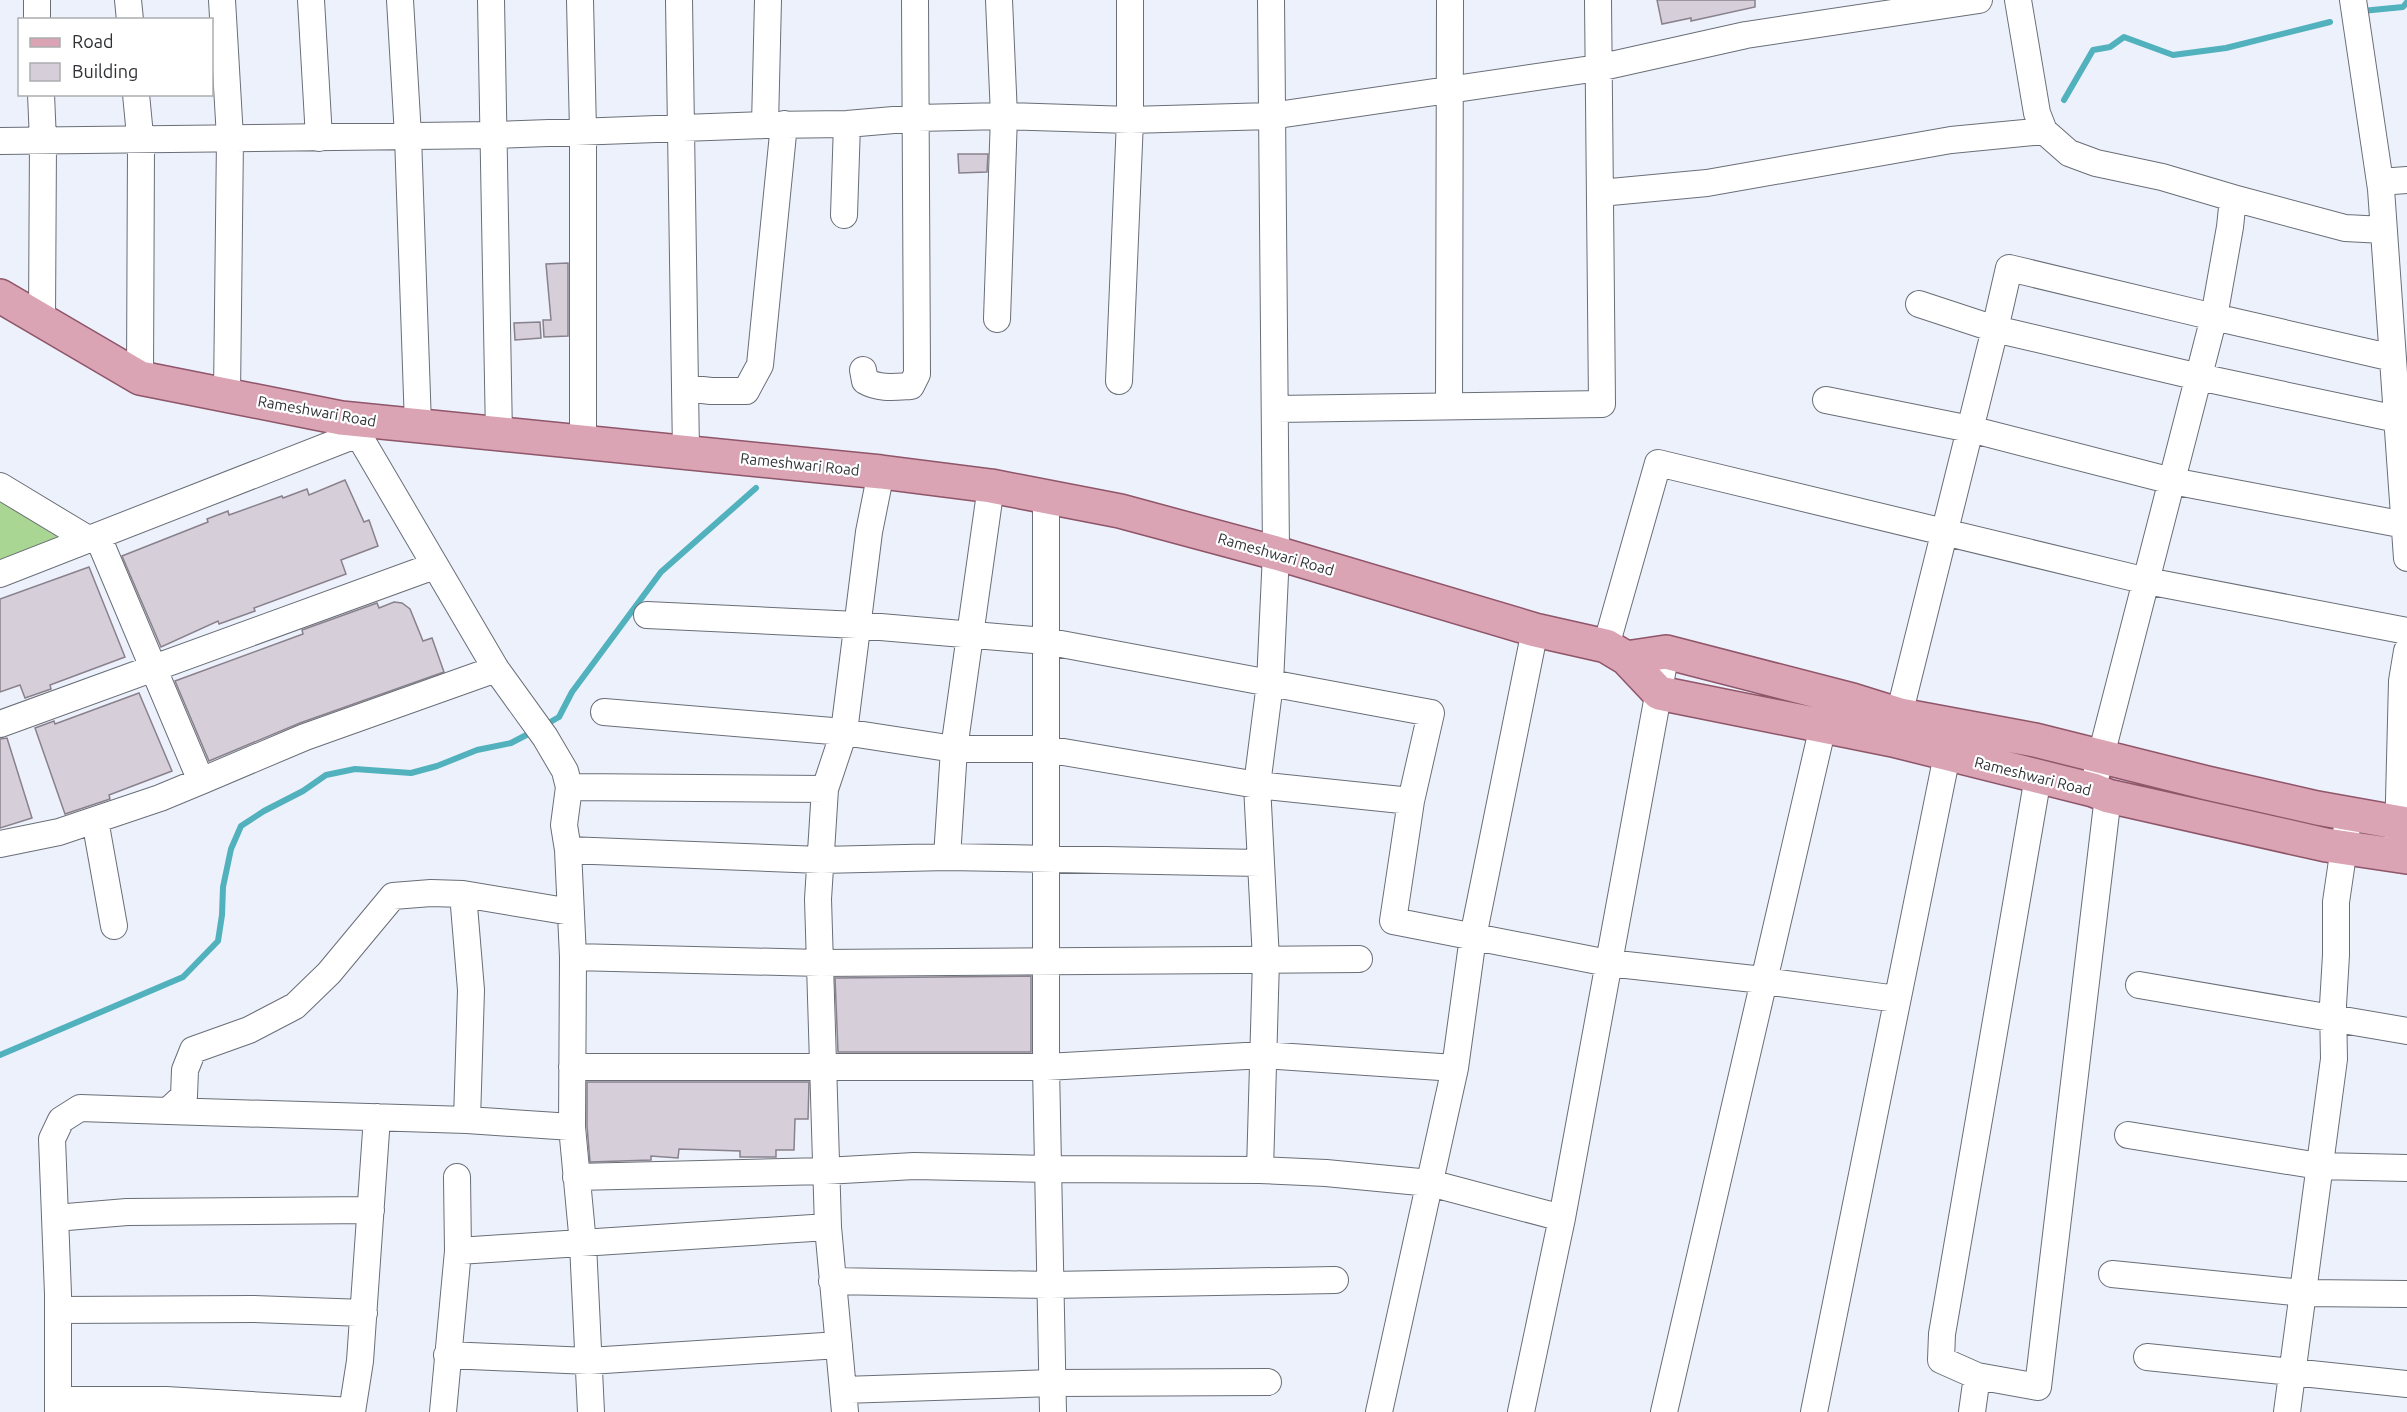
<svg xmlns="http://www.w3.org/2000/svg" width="2407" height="1412" font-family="Ubuntu,sans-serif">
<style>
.green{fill:#aad693}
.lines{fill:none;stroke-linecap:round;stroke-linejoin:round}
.stream{stroke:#51b1bd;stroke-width:6}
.building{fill:#d6ced9;stroke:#89818b;stroke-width:1.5}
.minor-casing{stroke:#696e77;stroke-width:28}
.major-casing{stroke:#8f5568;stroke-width:36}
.minor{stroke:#fff;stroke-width:26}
.major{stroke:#daa4b5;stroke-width:33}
.labels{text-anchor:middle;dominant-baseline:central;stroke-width:4.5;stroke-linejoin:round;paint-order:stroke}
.street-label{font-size:15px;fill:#2f3135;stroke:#fff}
</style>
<rect width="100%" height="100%" fill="#ecf1fc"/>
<path class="green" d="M0,494L72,536L0,562Z"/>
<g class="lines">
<path class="stream" d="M2362,11L2403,7L2407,2
M2064,100L2093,50L2110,47L2124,37L2173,55L2226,48L2330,22
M545,725L559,717L572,692L661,572L756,488
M0,1055L183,977L218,941L222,915L223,887L231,849L241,826L264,811L303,791L326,775L355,769L411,773L437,766L477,750L511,743L534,731"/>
</g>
<path class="building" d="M1657,0H1755V7L1691,21V18L1662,24Z
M958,154H988L987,172L959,173Z
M568,263V336L544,337L543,320H551L546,264Z
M540,322L541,338L515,340L514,323Z
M345,480L364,522L369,520L378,546L341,560L346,574L254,608L255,611L219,624L218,621L161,647L122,556L208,522L207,519L228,511L229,515L282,496L283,498L307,489L309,495Z
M89,567L125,657L50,685L51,689L25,698L20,685L0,692V599Z
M394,602L402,603L410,609L423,641L432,638L444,672L300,723L209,761L175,681L303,634L302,630L377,603L379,608Z
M139,693L172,771L109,795L110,799L65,814L35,728L54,721L55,724Z
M7,738L32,818L0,828V739Z
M1031,976V1052H838L835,978Z
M587,1082H809L808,1119H795L794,1150H776V1157H740V1151L679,1149L678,1158L651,1156V1160L590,1162L587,1126Z"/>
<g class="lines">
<defs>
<path id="minor" d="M37,0V20
M128,0L130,20
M222,0L230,138L227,395
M311,0L319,138
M400,0L408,136L418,425
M491,0L499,435
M580,0L583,131V443
M679,0L686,452
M768,0L765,125L847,124L917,118L1004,116L1130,120L1271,116L1598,68L1746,35L1979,0
M2018,0L2037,113L2044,131L2069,153L2096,163L2162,177L2233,198
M2353,0L2381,189L2407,558
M41,94L43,141L42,320
M136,94L141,146L140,378
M0,141L494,135L765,125
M2380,182L2407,180
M1600,193L1707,183L1951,140L2044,131
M844,215L847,124
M1919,304L1995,329L2009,268L2214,317L2230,227L2233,198L2345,228L2384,230
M997,319L1004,116L999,0
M863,370L865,381C879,389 894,387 911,386L917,374L915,0
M1119,381L1130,120V0
M685,388L711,391H746L760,365L784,124
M1826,400L1970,429L2172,481L2405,525
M1449,406L1450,0
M1276,409L1602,404L1598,0
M358,434L496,669L545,737L565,771L569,787L564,825L568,850L573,957L572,1127L583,1244L591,1412
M0,486L88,539
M1046,498V1067L1053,1412
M0,574L358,434L369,423
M1606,646L1658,463L2147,581L2407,631
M604,712L844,732L954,749H1046L1257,785L1270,683L1045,641L857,625L647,615
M0,724L434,566
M1895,731L1995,329L2199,377L2397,419H2407
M2096,775L2214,317L2393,358
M201,781L305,737L496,669
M569,787L825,789
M1411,801L1393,921L1608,963L1763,980L1764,981L1897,999
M95,820L114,926
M2398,839L2402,681L2407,651
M0,844L59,832L160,798L201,781L98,537
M568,850L821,860L947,857L1260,863
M947,857L954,749L991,486
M463,894L471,990L467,1120
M571,912L463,894L431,893L393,896L329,973L295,1006L249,1030L193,1050L185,1070L184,1096L168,1111L467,1120L572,1127
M573,957L820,963L1359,959
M2139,985L2407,1031
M572,1067H1046L1264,1055L1455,1068
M2128,1135L2319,1166L2407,1168
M1260,1170L1326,1173L1430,1183L1562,1218
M457,1177L458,1251
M576,1177L825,1171L914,1166L1048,1169L1260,1170L1266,960L1257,785L1411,801L1431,713L1270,683L1276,553L1271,0
M55,1218L127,1212L371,1210
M2112,1274L2303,1293L2407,1294
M832,1281L1050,1285L1335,1280
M58,1310L253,1309L364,1313
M447,1355L589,1361L839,1345
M2147,1357L2407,1384
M1977,1376L1941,1360L1942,1334L2038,777
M843,1390L1053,1383L1268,1382
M58,1400H166L352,1411
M58,1412V1294L52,1139L61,1120L80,1108L168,1111
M352,1412L360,1361L377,1117
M443,1412L458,1251L828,1227
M845,1412L828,1227L818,899L825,789L844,732L869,532L881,472
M1379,1412L1455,1068L1473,937L1535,630
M1521,1412L1562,1218L1666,652
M1664,1412L1823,726
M1814,1412L1947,755
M1972,1412L1977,1376L2038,1387L2108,796
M2287,1412L2334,1059L2333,1005L2336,955V902L2349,813"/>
<path id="major" d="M0,296L140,378L341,418L881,472L991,486L1120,511L1276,553L1535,630L1606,646L1626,658L1659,693L1893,740L2093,790L2108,796L2326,845L2407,857
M1626,658L1666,652L1852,700L1900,715L2035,740L2207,783L2317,808L2407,824"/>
</defs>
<use href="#minor" class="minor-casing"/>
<use href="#major" class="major-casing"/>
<use href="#minor" class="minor"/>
<use href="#major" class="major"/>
</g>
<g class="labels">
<g class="street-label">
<text transform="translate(317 411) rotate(10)">Rameshwari Road</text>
<text transform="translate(800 464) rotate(6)">Rameshwari Road</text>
<text transform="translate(1276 554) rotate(16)">Rameshwari Road</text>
<text transform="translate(2033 776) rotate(14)">Rameshwari Road</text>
</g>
</g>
<rect x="18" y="18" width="195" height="78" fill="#ffffff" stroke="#acadae" stroke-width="1.5"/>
<rect x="30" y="38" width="30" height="9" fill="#daa4b5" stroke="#acadae" stroke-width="1.5"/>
<text x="72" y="48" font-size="18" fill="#2f3135">Road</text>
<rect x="30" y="63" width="30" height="18" fill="#d6ced9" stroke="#acadae" stroke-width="1.5"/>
<text x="72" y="78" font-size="18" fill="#2f3135">Building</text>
</svg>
